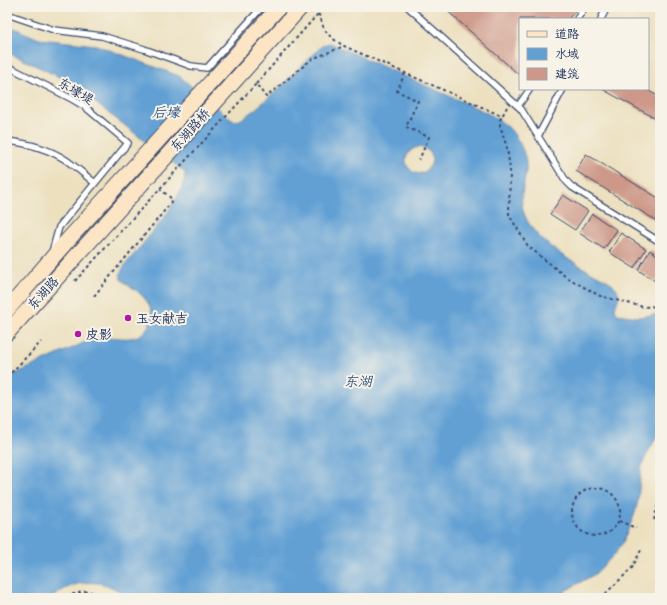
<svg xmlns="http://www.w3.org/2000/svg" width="667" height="605" font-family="Delius,'LXGW WenKai TC',sans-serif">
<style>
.water{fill:#62a0d4;stroke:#3e6899;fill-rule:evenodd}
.building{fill:#cd9888}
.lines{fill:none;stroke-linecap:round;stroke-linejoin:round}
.lane-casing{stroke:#3a4a6d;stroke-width:8}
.secondary-casing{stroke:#3a4a6d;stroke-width:17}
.path{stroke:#3a4a6d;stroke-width:2;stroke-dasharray:3 3;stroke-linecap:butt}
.lane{stroke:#fff;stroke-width:5.5}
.secondary{stroke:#fce5c4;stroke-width:15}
.poi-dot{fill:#b5179e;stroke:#f7f3e8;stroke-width:1.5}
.labels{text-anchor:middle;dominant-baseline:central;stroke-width:4;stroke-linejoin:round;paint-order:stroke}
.street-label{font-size:13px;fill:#1b2f5e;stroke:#f7f3e8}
.poi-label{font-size:13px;fill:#1b2f5e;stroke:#f7f3e8;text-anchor:start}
.water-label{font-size:14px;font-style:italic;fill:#345787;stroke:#f7f3e8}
</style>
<rect width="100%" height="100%" fill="#f7f3e8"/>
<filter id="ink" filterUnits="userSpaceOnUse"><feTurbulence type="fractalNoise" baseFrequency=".025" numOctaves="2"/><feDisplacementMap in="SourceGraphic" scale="8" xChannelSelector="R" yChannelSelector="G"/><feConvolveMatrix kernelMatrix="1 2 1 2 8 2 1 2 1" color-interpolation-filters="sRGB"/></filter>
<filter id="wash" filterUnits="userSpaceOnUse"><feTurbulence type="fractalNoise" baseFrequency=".012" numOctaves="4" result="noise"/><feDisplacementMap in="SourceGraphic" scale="16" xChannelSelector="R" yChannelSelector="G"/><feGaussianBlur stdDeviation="0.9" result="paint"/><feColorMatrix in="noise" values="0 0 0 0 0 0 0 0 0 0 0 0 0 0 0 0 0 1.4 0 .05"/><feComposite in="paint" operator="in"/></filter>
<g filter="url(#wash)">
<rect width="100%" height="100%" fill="#ece0bf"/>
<path class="water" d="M7,25L39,39L96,45L179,76L232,120C236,121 240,121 243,118C271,99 298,69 323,45L330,43L485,112C493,116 501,121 508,127C518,137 528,156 526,171C524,188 518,199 525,216C537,246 582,267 610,282C629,298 610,303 617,314L638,317L660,314V430L644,460L641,469L638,500L635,513L623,542L614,555L595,574L563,592L566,598H456L430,593L411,594L395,598H127C112,582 87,578 67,588C61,590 56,596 51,598C45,600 15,598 7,598V382L15,374C33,366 50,358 68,350C78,346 88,340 99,338C114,335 130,343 143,333C147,330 149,325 151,320C155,306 141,293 130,286C127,284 123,282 121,279C120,276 121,272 122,270C126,263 132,257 137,251C152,232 186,196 185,172L66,80L7,52ZM419,147C448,152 422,188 408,167C402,158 410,148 419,147Z"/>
<g id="blocks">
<path class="building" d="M443,7H579L568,19H520V72L518,74Z
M602,89H645L660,97V121Z
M586,154L660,199V223L576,171Z
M563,195L588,211L575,230L550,214Z
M592,214L617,230L604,249L579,233Z
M621,233L646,249L634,268L609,252Z
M650,250L660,257V284L638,270Z"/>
</g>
</g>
<g filter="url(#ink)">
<use href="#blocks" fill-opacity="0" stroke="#3a4a6d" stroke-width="1"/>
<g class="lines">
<defs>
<path id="lane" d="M408,7L521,109L566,181L572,187L660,242
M7,14L54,30L102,36L144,49L191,66L207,68L262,7
M577,19L585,7
M601,19L607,7
M7,66L72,99L84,106L128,143L59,227L52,252
M518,106L530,89
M538,136L563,89
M7,141C26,143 49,149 66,160C76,167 85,175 95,183"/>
<path id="secondary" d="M7,310L66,242L279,7
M7,333L301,7"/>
</defs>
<use href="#lane" class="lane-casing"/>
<use href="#secondary" class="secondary-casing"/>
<path class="path" d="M318,14C321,17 321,21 323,26C326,35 336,41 344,46L502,116
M405,73L397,91L418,101L406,127L429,137L419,160
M256,84L324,7
M507,107L500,120V125L507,148L510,169L509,215L528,246L566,277L600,296L643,307L660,306
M75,281L256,84L266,97L312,59L344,46
M94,296L170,204L172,199L160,189
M7,377L41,342
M572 512a24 24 0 1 1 48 0a24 24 0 1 1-48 0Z
M654,520L660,495
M619,521L636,528
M61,598L64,596L88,591L109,598
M601,598L632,568L641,550"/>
<use href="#lane" class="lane"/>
<use href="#secondary" class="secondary"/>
</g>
</g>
<g class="poi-dot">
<circle cx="128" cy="318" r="4"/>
<circle cx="78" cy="334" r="4"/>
</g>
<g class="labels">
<g class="street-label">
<text transform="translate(76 91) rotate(31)">东壕堤</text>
<text transform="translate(190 130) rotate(-48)">东湖路桥</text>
<text transform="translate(43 293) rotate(-48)">东湖路</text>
</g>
<g class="poi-label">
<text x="136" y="318">玉女献吉</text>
<text x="86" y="334">皮影</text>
</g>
<g class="water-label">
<text x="166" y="112">后壕</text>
<text x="358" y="381">东湖</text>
</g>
</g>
<rect width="667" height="605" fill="none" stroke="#f7f3e8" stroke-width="24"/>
<rect x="519" y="18" width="130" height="72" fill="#f7f3e8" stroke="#9fa5b1"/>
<rect x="527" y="31" width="20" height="6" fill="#fce5c4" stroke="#9fa5b1"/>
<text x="555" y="38" font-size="12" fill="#1b2f5e">道路</text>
<rect x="527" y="48" width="20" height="12" fill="#62a0d4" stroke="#9fa5b1"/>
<text x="555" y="58" font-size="12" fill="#1b2f5e">水域</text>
<rect x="527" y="68" width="20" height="12" fill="#cd9888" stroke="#9fa5b1"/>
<text x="555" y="78" font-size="12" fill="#1b2f5e">建筑</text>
</svg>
